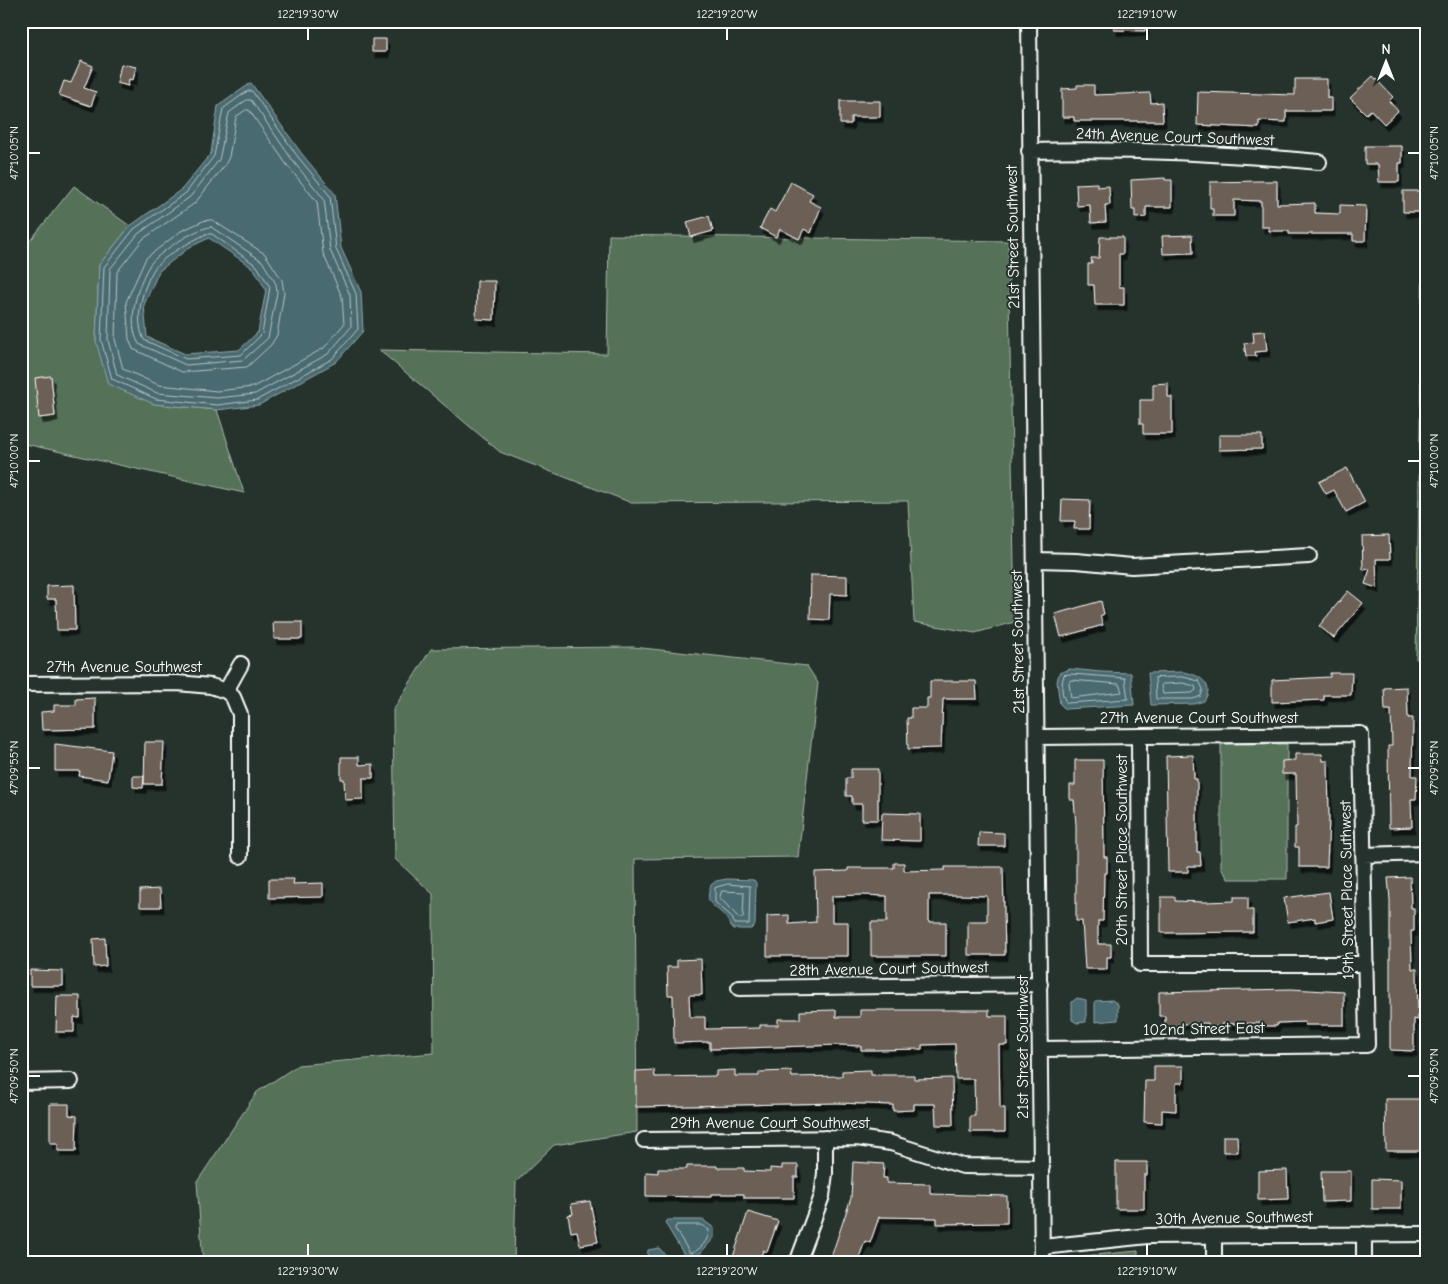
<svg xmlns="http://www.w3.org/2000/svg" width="1448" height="1284" font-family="'Comic Neue',sans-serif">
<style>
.green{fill:#557158;stroke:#aab8ac}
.water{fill:#4a6a70;stroke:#92a6a9;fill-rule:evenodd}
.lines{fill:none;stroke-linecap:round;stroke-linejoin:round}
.shore{stroke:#b7c3c6;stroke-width:1}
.building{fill:#6c6057;stroke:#fff;filter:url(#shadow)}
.minor-casing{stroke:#fff;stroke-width:18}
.minor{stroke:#26332d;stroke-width:14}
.ticks{fill:none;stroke:#fff;stroke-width:2}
.labels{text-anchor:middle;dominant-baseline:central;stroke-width:4;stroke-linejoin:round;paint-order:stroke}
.street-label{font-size:16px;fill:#fff;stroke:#26332d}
.neatline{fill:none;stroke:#fff;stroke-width:2}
.ticks-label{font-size:12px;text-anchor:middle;fill:#fff}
</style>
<defs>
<filter id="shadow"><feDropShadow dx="3" dy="5.5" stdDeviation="0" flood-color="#0009"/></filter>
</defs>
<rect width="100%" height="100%" fill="#26332d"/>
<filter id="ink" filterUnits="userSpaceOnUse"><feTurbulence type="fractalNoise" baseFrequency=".02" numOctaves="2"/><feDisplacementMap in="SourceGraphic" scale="10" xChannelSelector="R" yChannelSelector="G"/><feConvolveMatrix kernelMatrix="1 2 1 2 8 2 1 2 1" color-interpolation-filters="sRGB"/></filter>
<g filter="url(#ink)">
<path class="green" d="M74,186L130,226L99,265L96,341L154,404L217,410L244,493L21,443V252Z
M609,235L1008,241L1015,622L975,633L914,622L908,501L632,503L500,452L379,350L607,354Z
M1423,254H1427V659H1416Z
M633,647L807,666L818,683L798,857L635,859L637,1132L554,1145L516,1182L514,1263H203L197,1182L257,1092L298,1065L434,1053L433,894L395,859L393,710L431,649Z
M1221,744H1287V879H1228L1221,867Z
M1138,1251V1263H1085L1083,1256Z"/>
<path class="water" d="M251,83L302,154L335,194L341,248L361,292L363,331L336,362L259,405L217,410L154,404L108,384L96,341L99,265L130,226L182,189L211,153L218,106ZM209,238L254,269L266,290L258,332L239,350L185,354L147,337L144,305L159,271L190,247Z
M1070,669L1101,672L1131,673L1134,705L1065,709L1060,704L1057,682L1059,673Z
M1183,672C1198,674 1216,684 1204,701L1194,704L1151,705L1148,673Z
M727,879L754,880L756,883L755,925L751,929H733C729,925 729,922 726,918C716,904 703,907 711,885L716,881Z
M1077,998L1086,1000V1022L1077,1023L1072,1020V1002Z
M1112,1000L1118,1004V1020L1095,1022V1001Z
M668,1220H703L714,1228V1238L697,1257L686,1258L665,1223Z
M659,1248L673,1263H647L648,1250Z"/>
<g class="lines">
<path class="shore" d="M248,91H252L298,157L330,196L336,249L356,294L358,329L332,359L257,400L217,405L156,399L112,379L101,340L104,267L134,229L186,193L214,156L223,109Z
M247,100H251L293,161L324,199L330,250L350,295L351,327L328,354L255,394L217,398L157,393L117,375L108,340L110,269L138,234L190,197L219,160L229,113Z
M246,110H249L287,165L317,202L323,253L342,297L344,324L324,348L253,387L217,391L159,385L123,369L115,339L117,272L143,239L195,203L225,165L229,157L236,117Z
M212,220L265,254L282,280L284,293L277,335L271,345L247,367L182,372L133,349L129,339L126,302L146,258L181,231L203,221Z
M211,227L262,261L276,284L277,292L268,338L243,360L186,365L139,344C126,323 137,286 149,266C156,254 197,227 211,227Z
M206,234H212L257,266L270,287L262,334L241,355L186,359L144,340C134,318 142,289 154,269C163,256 192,241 206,234Z
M1071,674L1125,678L1128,699L1067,703C1061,697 1061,684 1064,675Z
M1183,677L1199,681L1203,689L1201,696L1193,699H1156L1155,678Z
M1071,680L1119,684L1122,692L1071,698L1069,683Z
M1163,684L1183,683L1195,686L1196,690L1192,693L1163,694L1161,686Z
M728,884L750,886L749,924H735L731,916L715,902V888Z
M722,891L744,892L743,918H739L720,898Z
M677,1225H701L709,1230C709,1240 700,1251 690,1253L675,1229Z"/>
</g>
<path class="building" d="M1114,21H1145V31L1114,30Z
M372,39H386V52H372Z
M81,61L93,66L84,88L96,92L91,106L59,95L64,81L71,83Z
M121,64L136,67L133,80L129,79L128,86L117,83Z
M1373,76L1393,97L1389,101L1398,111L1384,124L1371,110L1366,114L1350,98Z
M1295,79H1327V98H1331V111H1286V122L1259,121V128L1197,125L1198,92L1295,95Z
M1077,85H1094V95L1150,93L1151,103L1162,102L1163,121H1074V117H1062V89L1077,88Z
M840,101H880V117H851V124H840Z
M1365,146H1402V163H1399V182H1379L1378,164H1365Z
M1165,178V180H1172V207H1146V217L1135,218V210H1132L1131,180Z
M1260,181H1277V204L1315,203V213L1340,214V205L1366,206L1365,241H1353V234H1289V231H1269V227H1261V201L1234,200V216H1213V209H1210V182Z
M791,182L813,194L809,201L821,207L811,233L804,229L799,239L780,229L776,237L760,228L770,209L775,212Z
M1097,183V187L1109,186L1110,205H1105L1106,222L1091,223L1090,205L1077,206L1076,184Z
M1403,191H1425V212H1403Z
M709,216L713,231L691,237L687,222Z
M1192,235L1193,253L1163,254L1162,236Z
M1100,237H1123V254H1119V287H1124V305H1095L1094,285H1088V264H1092L1091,258H1099Z
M477,281H495L494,320L476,319Z
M1265,331L1267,351L1255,352L1256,356H1246L1244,343L1254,342L1253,332Z
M51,376L55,416L39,418L35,378Z
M1168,383V397H1172V434H1143V424H1140V400H1153V384Z
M1219,435H1262V449L1219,450Z
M1347,468L1365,502L1346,512L1334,490L1326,494L1319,482Z
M1062,499L1090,500L1089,529H1074L1075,521H1061Z
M1389,535L1390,559H1376L1377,588L1365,584L1370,569L1363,570L1362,536Z
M811,575L847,576V595L830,594L829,620L810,619Z
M74,585L75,630H57L56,599H47V586Z
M1348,591L1363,603L1334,638L1319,626Z
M1101,601L1104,614L1100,616L1103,625L1061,637L1055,614Z
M273,622H302V639H274Z
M1330,673H1352L1351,695H1324V700L1272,702V680L1330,677Z
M930,681H976L977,699H943L941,748L908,749L907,718H911V708H927V698H930Z
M1407,687L1408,718H1413L1412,776H1417L1416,799H1411L1412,827L1389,828L1388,746H1392L1391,710H1385L1384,688Z
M95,698V729L42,730L41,712L54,711V705H76V699Z
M145,742H164L162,784H144Z
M55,744L112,751L108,780L79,776L80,771H55Z
M1295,754H1322L1323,761H1328L1329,818L1327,867H1299V847H1295V827H1297L1296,774H1282V761L1295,760Z
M1193,755L1194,779H1197V852H1200L1201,866H1188V872H1168L1166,756Z
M341,757H359V765L373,764V778H363V799L345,800L344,779H341Z
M1075,760H1103L1104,857H1107V873H1104L1103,921H1098V944H1111V957H1107V969H1085L1082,921H1076V825L1074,800H1070V785H1075Z
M851,769H878V820H862V804H852V796H846V778H851Z
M133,776H144L143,788L133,787Z
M882,813L920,814V841L881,840Z
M979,832L1004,833V846H978Z
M894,863H904V871L945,870V867H1003L1005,955H968V921H987V896L961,895H929V922H946V956H871V922H887V896L861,895L832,896V922H848V956H767V916L789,915V924L816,922L815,872L848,871V868H894Z
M1410,877L1411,908H1414V931H1411L1412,969H1417L1418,1020L1414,1019V1051L1390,1050V900L1388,878Z
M269,879H294L293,884L323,883V897L269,898Z
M160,889L161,907H140V890Z
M1329,892L1333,919L1315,922V918L1288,922L1284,898Z
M1161,897H1175V901L1205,902L1234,901V897H1248V910H1253V932L1161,933Z
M105,938L106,966L94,967L93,939Z
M701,959L702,995H689L690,1017H705V1029L760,1028V1025H778V1019H800V1011L836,1010V1017H860V1010H989V1016H1007V1045H999L1000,1108H1005V1132H970V1116H975L974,1079H956L955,1044L922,1045V1049L873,1050H861V1046L841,1045L710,1049V1042L674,1043L673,995H668L667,967H677V960Z
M30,970L63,971V986H30Z
M1291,989L1344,992V1025H1305V1022L1277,1023V1026H1262V1023L1222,1024V1027H1208V1023L1179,1024V1027H1165V1016H1159V992Z
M57,996H80V1018L74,1017V1032H56Z
M1154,1066H1183V1083H1176V1111L1162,1110V1123L1144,1122L1145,1081H1154Z
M654,1070L655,1077L716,1076V1071L735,1070V1076H759V1072L791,1071L792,1077L842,1076V1071L871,1070V1075H914V1079L952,1078L953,1125H936L935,1104H914V1110L893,1111V1105L838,1103L636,1107V1071Z
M1385,1099H1426L1427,1151H1386Z
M50,1104H69V1115L77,1116L76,1151H58V1143H50Z
M1223,1136H1237L1238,1152H1223Z
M853,1162L884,1164L883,1178H887V1183L930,1184V1194L1007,1196V1223L937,1224V1218L879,1217L870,1243L865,1241L857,1263H829L851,1198Z
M1116,1162H1147V1175H1144V1209H1116Z
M782,1165H798V1177H794V1198H744V1194H711V1197L646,1196V1172L658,1173V1169H687V1166H717V1168H744V1171L770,1172V1168L782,1169Z
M1287,1170L1288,1199L1258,1200V1171Z
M1321,1171H1351V1201L1322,1202Z
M1372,1179L1401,1180V1209H1372Z
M590,1201L598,1242L580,1245L577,1231L571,1232L568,1215L573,1214L571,1204Z
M748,1212L778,1221L767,1252L763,1250L759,1263H731Z"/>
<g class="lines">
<defs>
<path id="minor" d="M1029,21L1042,1263
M1029,151C1126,148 1223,153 1319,162
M1035,560L1076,561L1132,566L1309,556
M21,684L177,683L211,686L226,691
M1139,736L1140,964H1366
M1037,737L1361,734L1367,1045L1041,1049
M1363,855L1427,853
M240,856V714L233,697L226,691L241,664
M739,988L1040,984
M21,1082L71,1081
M644,1140L857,1138L891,1143L963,1166L1042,1167
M1364,1234V1263
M1214,1236V1263
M1042,1247L1148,1236L1427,1234
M797,1263L822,1196L825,1173V1138"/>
</defs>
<use href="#minor" class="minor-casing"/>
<use href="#minor" class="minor"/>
</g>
</g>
<path class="ticks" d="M308,28V40M727,28V40M1147,28V40M28,153H40M1408,153H1420M28,461H40M1408,461H1420M28,768H40M1408,768H1420M28,1076H40M1408,1076H1420M308,1244V1256M727,1244V1256M1147,1244V1256"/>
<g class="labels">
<g class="street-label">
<text transform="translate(1175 137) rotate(2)">24th Avenue Court Southwest</text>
<text transform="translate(1013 237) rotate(-91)">21st Street Southwest</text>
<text transform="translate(1018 642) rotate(-91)">21st Street Southwest</text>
<text x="124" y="667">27th Avenue Southwest</text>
<text x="1199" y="718">27th Avenue Court Southwest</text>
<text transform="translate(1122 850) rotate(-90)">20th Street Place Southwest</text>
<text transform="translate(1347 890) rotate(-91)">19th Street Place Suthwest</text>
<text transform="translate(889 969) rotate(-1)">28th Avenue Court Southwest</text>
<text transform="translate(1204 1029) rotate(-1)">102nd Street East</text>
<text transform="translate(1023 1047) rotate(-90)">21st Street Southwest</text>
<text x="770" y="1123">29th Avenue Court Southwest</text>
<text transform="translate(1234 1218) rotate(-1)">30th Avenue Southwest</text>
</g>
</g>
<rect width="1448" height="1284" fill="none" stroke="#26332d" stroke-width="55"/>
<g transform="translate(1386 62)" stroke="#26332d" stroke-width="4" paint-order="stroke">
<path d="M0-4L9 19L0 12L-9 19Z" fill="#ffffff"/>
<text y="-8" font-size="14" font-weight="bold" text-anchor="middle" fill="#ffffff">N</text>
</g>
<rect x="28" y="28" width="1392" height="1228" class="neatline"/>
<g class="ticks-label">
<text x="308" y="18">122°19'30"W</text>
<text x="727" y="18">122°19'20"W</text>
<text x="1147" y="18">122°19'10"W</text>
<text transform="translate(14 153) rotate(-90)" y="4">47°10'05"N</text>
<text transform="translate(1434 153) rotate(-90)" y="4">47°10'05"N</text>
<text transform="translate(14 461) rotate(-90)" y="4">47°10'00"N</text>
<text transform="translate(1434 461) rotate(-90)" y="4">47°10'00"N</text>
<text transform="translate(14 768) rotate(-90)" y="4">47°09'55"N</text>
<text transform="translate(1434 768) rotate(-90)" y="4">47°09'55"N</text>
<text transform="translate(14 1076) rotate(-90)" y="4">47°09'50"N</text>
<text transform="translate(1434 1076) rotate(-90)" y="4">47°09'50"N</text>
<text x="308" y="1275">122°19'30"W</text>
<text x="727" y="1275">122°19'20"W</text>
<text x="1147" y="1275">122°19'10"W</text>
</g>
</svg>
